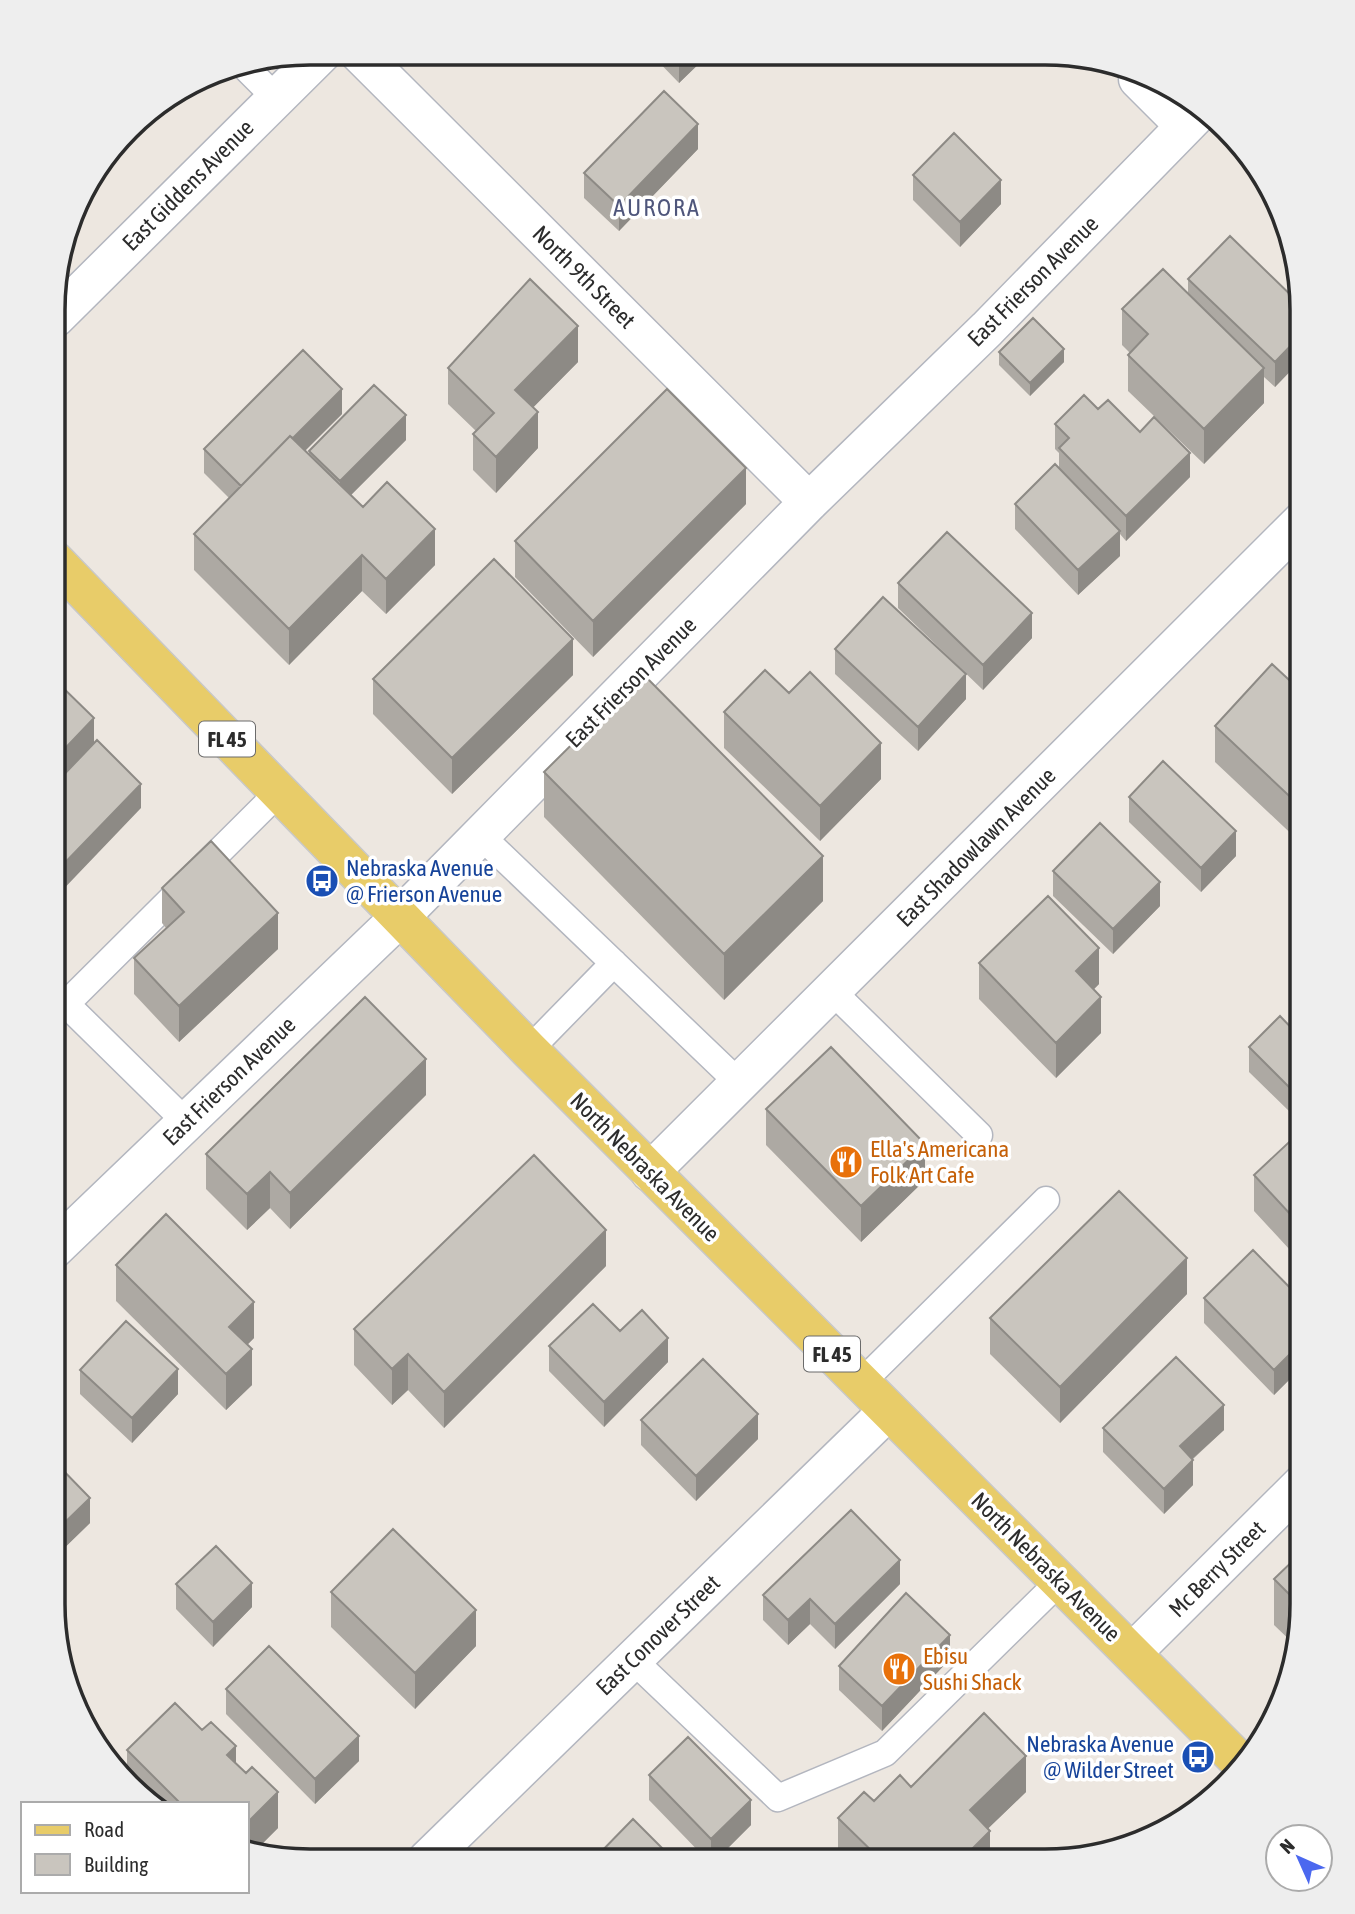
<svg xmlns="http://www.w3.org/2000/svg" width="1355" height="1914" font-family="'Asap Condensed',sans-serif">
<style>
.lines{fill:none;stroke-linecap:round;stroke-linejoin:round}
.lane-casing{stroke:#b3b6bf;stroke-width:29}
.street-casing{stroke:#b3b6bf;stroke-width:41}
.primary-casing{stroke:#c8c8c8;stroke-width:41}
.lane{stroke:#fff;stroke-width:26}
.street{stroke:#fff;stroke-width:38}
.primary{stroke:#e8cc69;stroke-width:38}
.wall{fill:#ada9a3}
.shaded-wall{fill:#8d8a85}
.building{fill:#c9c5be;stroke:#8d8a85;stroke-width:2}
.labels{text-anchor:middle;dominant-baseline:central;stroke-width:7;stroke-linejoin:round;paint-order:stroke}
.shield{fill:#fff;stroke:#6b6b6b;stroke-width:2}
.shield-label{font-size:21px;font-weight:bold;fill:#2c2c2c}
.street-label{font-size:23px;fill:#2c2c2c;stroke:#fff}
.transit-label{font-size:23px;fill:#164399;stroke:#fff;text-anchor:start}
.food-label{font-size:23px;fill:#c56008;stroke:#fff;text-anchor:start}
.neighbourhood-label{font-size:24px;letter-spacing:2px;fill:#4f567b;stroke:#fff}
.rim{fill:none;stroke:#2c2c2c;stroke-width:3.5}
</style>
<rect width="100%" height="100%" fill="#ede7e0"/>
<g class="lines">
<defs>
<path id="lane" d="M242,64L276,98
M480,835L739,1083
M832,991L979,1135
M529,1050L614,963
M186,1122L66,1004L279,792
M861,1383L1046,1200
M633,1660L778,1798L885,1753L1060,1581"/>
<path id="street" d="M359,53L809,502
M1138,79L1185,126
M55,318L322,53
M650,1172L1302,521
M53,1250L399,918L809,502L987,329L1203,108
M1132,1653L1302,1484
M427,1860L888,1411"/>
<path id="primary" d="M54,560L529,1050L1243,1765"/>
</defs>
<use href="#lane" class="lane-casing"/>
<use href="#street" class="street-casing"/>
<use href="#primary" class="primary-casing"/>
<use href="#lane" class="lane"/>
<use href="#street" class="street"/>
<use href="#primary" class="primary"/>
</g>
<path class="wall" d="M650,53L709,54L679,83Z
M698,149L619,231L584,198V173Z
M913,175L1001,204L960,247L913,200Z
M1188,279L1302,309V359L1275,387L1264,377V403L1204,464L1128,391V355L1130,353L1122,345V309L1188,294Z
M999,352L1064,362L1030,396L999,365Z
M578,362L533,407L538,448L496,493L473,470V434L476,431L448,404V368Z
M1098,409L1140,432L1190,477L1126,541L1120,534V556L1078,595L1015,529V504L1059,468V453L1055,449V424Z
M342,414L305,450L309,454V451L406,440L351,495L363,507L435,565L386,614L362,591L289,665L194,570V534L229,498L204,473V449Z
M746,504L593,657L515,577V541Z
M898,583L1032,638L983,690L898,608Z
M835,649L966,699L918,751L835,674Z
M573,675L452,794L373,714V679Z
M1302,692V844L1215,762V726Z
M789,693L881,779L820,841L724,748V712Z
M544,772L823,901L724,1000L544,817Z
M1129,797L1236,856L1201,892L1129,822Z
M1053,871L1160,906L1113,954L1053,896Z
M162,888L278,949L179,1042L134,994V958L166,928L162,923Z
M979,963L1099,984L1094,989L1101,1033L1056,1078L979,999Z
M1302,1039V1102L1291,1113L1249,1072V1047Z
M426,1095L290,1229L270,1208L247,1230L206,1189V1154Z
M766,1109L925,1180L861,1242L766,1145Z
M1302,1130V1263L1254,1211V1175Z
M116,1265L254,1338L247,1345L252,1385L226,1410L116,1301Z
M606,1266L444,1428L408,1390L392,1405L354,1365V1329Z
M1187,1294L1060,1423L990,1354V1318Z
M1204,1298L1302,1300V1367L1274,1395L1204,1323Z
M620,1331L668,1362L604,1427L549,1371V1346Z
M80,1370L178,1394L132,1443L80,1394Z
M641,1420L758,1439L696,1501L641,1445Z
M1103,1428L1224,1430L1193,1459V1485L1164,1514L1103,1452Z
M53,1460L90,1523L55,1557L53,1554Z
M1302,1552V1621L1297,1647L1274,1625V1579Z
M176,1584L252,1607L213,1647L176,1609Z
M900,1584L835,1649L810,1624L788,1645L763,1620V1595Z
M331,1592L476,1646L415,1709L331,1627Z
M950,1659L882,1731L839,1690V1666Z
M226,1689L359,1761L315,1804L226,1714Z
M127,1750L236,1763L278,1828L255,1851L247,1848V1804H150L127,1783Z
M649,1775L751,1825L715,1861H708L649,1800Z
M911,1787L1026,1792L988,1828L990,1861H846L838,1853V1818L874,1801Z"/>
<path class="shaded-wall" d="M684,54H709L679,83V59Z
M698,124V149L619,231V206Z
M1001,180V204L960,247V222Z
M578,326V362L515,426V390Z
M1302,334V359L1275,387V362Z
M1064,349V362L1030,396V383Z
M1264,368V403L1204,464V429Z
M342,389V414L243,513V488Z
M538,412V448L496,493V457Z
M406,415V440L340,506V481Z
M1190,453V477L1126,541V516Z
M746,468V504L593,657V621Z
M435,529V565L386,614V579Z
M1120,531V556L1078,595V570Z
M362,555V591L289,665V629Z
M1032,613V638L983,690V665Z
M573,639V675L452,794V758Z
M966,674V699L918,751V727Z
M94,718V763L54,806V760Z
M881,743V779L820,841V806Z
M141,784V808L54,899V874Z
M1236,831V856L1201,892V868Z
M823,856V901L724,1000V954Z
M1160,882V906L1113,954V929Z
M278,913V949L179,1042V1006Z
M1099,948V984L1076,1007V971Z
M1101,997V1033L1056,1078V1043Z
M426,1059V1095L290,1229V1193Z
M1302,1077V1102L1291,1113V1089Z
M925,1144V1180L861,1242V1206Z
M270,1172V1208L247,1230V1194Z
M606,1230V1266L444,1428V1392Z
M1187,1258V1294L1060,1423V1387Z
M254,1302V1338L229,1363V1327Z
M668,1338V1362L604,1427V1402Z
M1302,1342V1367L1274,1395V1370Z
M252,1349V1385L226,1410V1374Z
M408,1354V1390L392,1405V1369Z
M178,1369V1394L132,1443V1418Z
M1224,1405V1430L1180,1470V1446Z
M758,1414V1439L696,1501V1476Z
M1193,1460V1485L1164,1514V1489Z
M90,1498V1523L55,1557V1532Z
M900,1560V1584L835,1649V1624Z
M252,1583V1607L213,1647V1622Z
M810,1599V1624L788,1645V1620Z
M476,1610V1646L415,1709V1673Z
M950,1635V1659L882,1731V1706Z
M359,1736V1761L315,1804V1779Z
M236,1746V1782L227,1755Z
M1026,1756V1792L970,1846V1810Z
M278,1792V1828L255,1851L249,1849V1821Z
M751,1800V1825L715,1861H711V1839Z
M990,1831V1861H960Z"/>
<path class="building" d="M674,54H684L679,59Z
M664,91L698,124L619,206L584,173Z
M954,133L1001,180L960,222L913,175Z
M1230,236L1302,306V334L1275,362L1188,279Z
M1163,269L1264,368L1204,429L1128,355L1148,334L1122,309Z
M530,279L578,326L515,390L538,412L496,457L473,434L494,413L448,368Z
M1033,318L1064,349L1030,383L999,352Z
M303,350L342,389L293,438L290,436L241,486L204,449Z
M374,385L406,415L340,481L309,451Z
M667,389L746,468L593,621L515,541Z
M1084,395L1098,409L1108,400L1140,432L1154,417L1190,453L1126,516L1059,448L1069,438L1055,424Z
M290,436L363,507L387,482L435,529L386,579L362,555L289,629L194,534Z
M1055,464L1120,531L1078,570L1015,504Z
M947,532L1032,613L983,665L898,583Z
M494,559L573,639L452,758L373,679Z
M883,597L966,674L918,727L835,649Z
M1272,664L1302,692V808L1215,726Z
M765,670L789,693L810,672L881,743L820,806L724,712Z
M643,674L823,856L724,954L544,772Z
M54,679L94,718L54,760Z
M97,740L141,784L54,874V785Z
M1163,761L1236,831L1201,868L1129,797Z
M1100,823L1160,882L1113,929L1053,871Z
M211,841L278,913L179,1006L134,958L184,912L162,888Z
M1048,896L1099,948L1076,971L1101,997L1056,1043L979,963Z
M365,997L426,1059L290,1193L270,1172L247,1194L206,1154Z
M1280,1016L1302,1039V1077L1291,1089L1249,1047Z
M831,1047L925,1144L861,1206L766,1109Z
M1302,1130V1227L1254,1175Z
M534,1155L606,1230L444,1392L408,1354L392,1369L354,1329Z
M1119,1191L1187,1258L1060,1387L990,1318Z
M166,1214L254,1302L229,1327L252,1349L226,1374L116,1265Z
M1253,1250L1302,1300V1342L1274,1370L1204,1298Z
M593,1304L620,1331L642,1310L668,1338L604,1402L549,1346Z
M126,1321L178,1369L132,1418L80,1370Z
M1176,1357L1224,1405L1180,1446L1193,1460L1164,1489L1103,1428Z
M703,1359L758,1414L696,1476L641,1420Z
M53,1460L90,1498L55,1532L53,1529Z
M851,1510L900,1560L835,1624L810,1599L788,1620L763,1595Z
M393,1529L476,1610L415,1673L331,1592Z
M216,1546L252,1583L213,1622L176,1584Z
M1302,1552V1607L1274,1579Z
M906,1593L950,1635L882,1706L839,1666Z
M269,1646L359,1736L315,1779L226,1689Z
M175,1703L202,1730L211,1722L236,1746L227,1755L246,1773L252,1767L278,1792L249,1821L247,1818V1804H181L127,1750Z
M984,1713L1026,1756L970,1810L990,1831L960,1861H882L838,1818L864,1792L874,1801L900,1775L911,1787Z
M688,1737L751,1800L711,1839L649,1775Z
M633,1819L674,1860H593Z"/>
<defs>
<symbol id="bus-disc" viewBox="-11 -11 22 22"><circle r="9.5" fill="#1a4fb4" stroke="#fff"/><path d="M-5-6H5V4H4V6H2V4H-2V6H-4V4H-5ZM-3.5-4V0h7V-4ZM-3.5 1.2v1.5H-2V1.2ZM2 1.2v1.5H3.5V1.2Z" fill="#fff"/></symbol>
<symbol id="restaurant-disc" viewBox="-11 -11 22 22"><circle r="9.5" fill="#e8710a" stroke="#fff"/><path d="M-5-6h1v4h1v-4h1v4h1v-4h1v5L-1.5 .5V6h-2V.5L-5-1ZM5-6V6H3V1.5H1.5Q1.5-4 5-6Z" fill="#fff"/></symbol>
</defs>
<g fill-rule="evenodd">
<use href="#bus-disc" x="303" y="862" width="38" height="38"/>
<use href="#restaurant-disc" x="827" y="1143" width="38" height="38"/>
<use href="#restaurant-disc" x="880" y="1650" width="38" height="38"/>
<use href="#bus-disc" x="1179" y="1738" width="38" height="38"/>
</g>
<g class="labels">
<g class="shield">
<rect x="199" y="721.5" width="56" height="35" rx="5"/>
<rect x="804" y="1336.5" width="56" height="35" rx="5"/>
</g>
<g class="shield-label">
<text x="227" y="739">FL 45</text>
<text x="832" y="1354">FL 45</text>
</g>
<g class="street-label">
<text transform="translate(188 185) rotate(-45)">East Giddens Avenue</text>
<text transform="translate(584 277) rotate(45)">North 9th Street</text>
<text transform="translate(1033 281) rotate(-45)">East Frierson Avenue</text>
<text transform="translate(631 682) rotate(-45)">East Frierson Avenue</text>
<text transform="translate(976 847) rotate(-45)">East Shadowlawn Avenue</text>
<text transform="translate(229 1081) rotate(-44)">East Frierson Avenue</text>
<text transform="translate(645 1167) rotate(45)">North Nebraska Avenue</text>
<text transform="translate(1046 1567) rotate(45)">North Nebraska Avenue</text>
<text transform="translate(1217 1569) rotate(-45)">Mc Berry Street</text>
<text transform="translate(658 1635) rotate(-44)">East Conover Street</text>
</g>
<g class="transit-label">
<text x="346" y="868">Nebraska Avenue<tspan x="346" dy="26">@ Frierson Avenue</tspan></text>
<text x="1174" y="1744" text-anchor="end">Nebraska Avenue<tspan x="1174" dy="26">@ Wilder Street</tspan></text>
</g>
<g class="food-label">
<text x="870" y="1149">Ella's Americana<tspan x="870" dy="26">Folk Art Cafe</tspan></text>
<text x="923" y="1656">Ebisu<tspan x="923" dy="26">Sushi Shack</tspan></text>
</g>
<g class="neighbourhood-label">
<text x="657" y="207">AURORA</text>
</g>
</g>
<path d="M0 0H1355V1914H0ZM310 65H1045A245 245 0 0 1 1290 310V1604A245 245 0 0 1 1045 1849H310A245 245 0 0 1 65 1604V310A245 245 0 0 1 310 65Z" fill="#eee" fill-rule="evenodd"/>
<path class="rim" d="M310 65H1045A245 245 0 0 1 1290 310V1604A245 245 0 0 1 1045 1849H310A245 245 0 0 1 65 1604V310A245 245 0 0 1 310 65Z"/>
<rect x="21" y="1802" width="228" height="91" fill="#ffffff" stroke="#ababab" stroke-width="2"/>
<rect x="35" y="1825" width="35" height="10" fill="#e8cc69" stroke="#ababab" stroke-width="2"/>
<text x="84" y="1837" font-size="21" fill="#2c2c2c">Road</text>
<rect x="35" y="1854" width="35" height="21" fill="#c9c5be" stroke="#ababab" stroke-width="2"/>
<text x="84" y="1872" font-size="21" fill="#2c2c2c">Building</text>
<g transform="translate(1299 1858) rotate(315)"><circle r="33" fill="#ffffff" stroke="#ababab" stroke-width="2"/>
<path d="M0-5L12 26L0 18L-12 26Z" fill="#4b68ef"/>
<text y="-10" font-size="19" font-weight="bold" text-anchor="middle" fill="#2c2c2c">N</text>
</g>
</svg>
